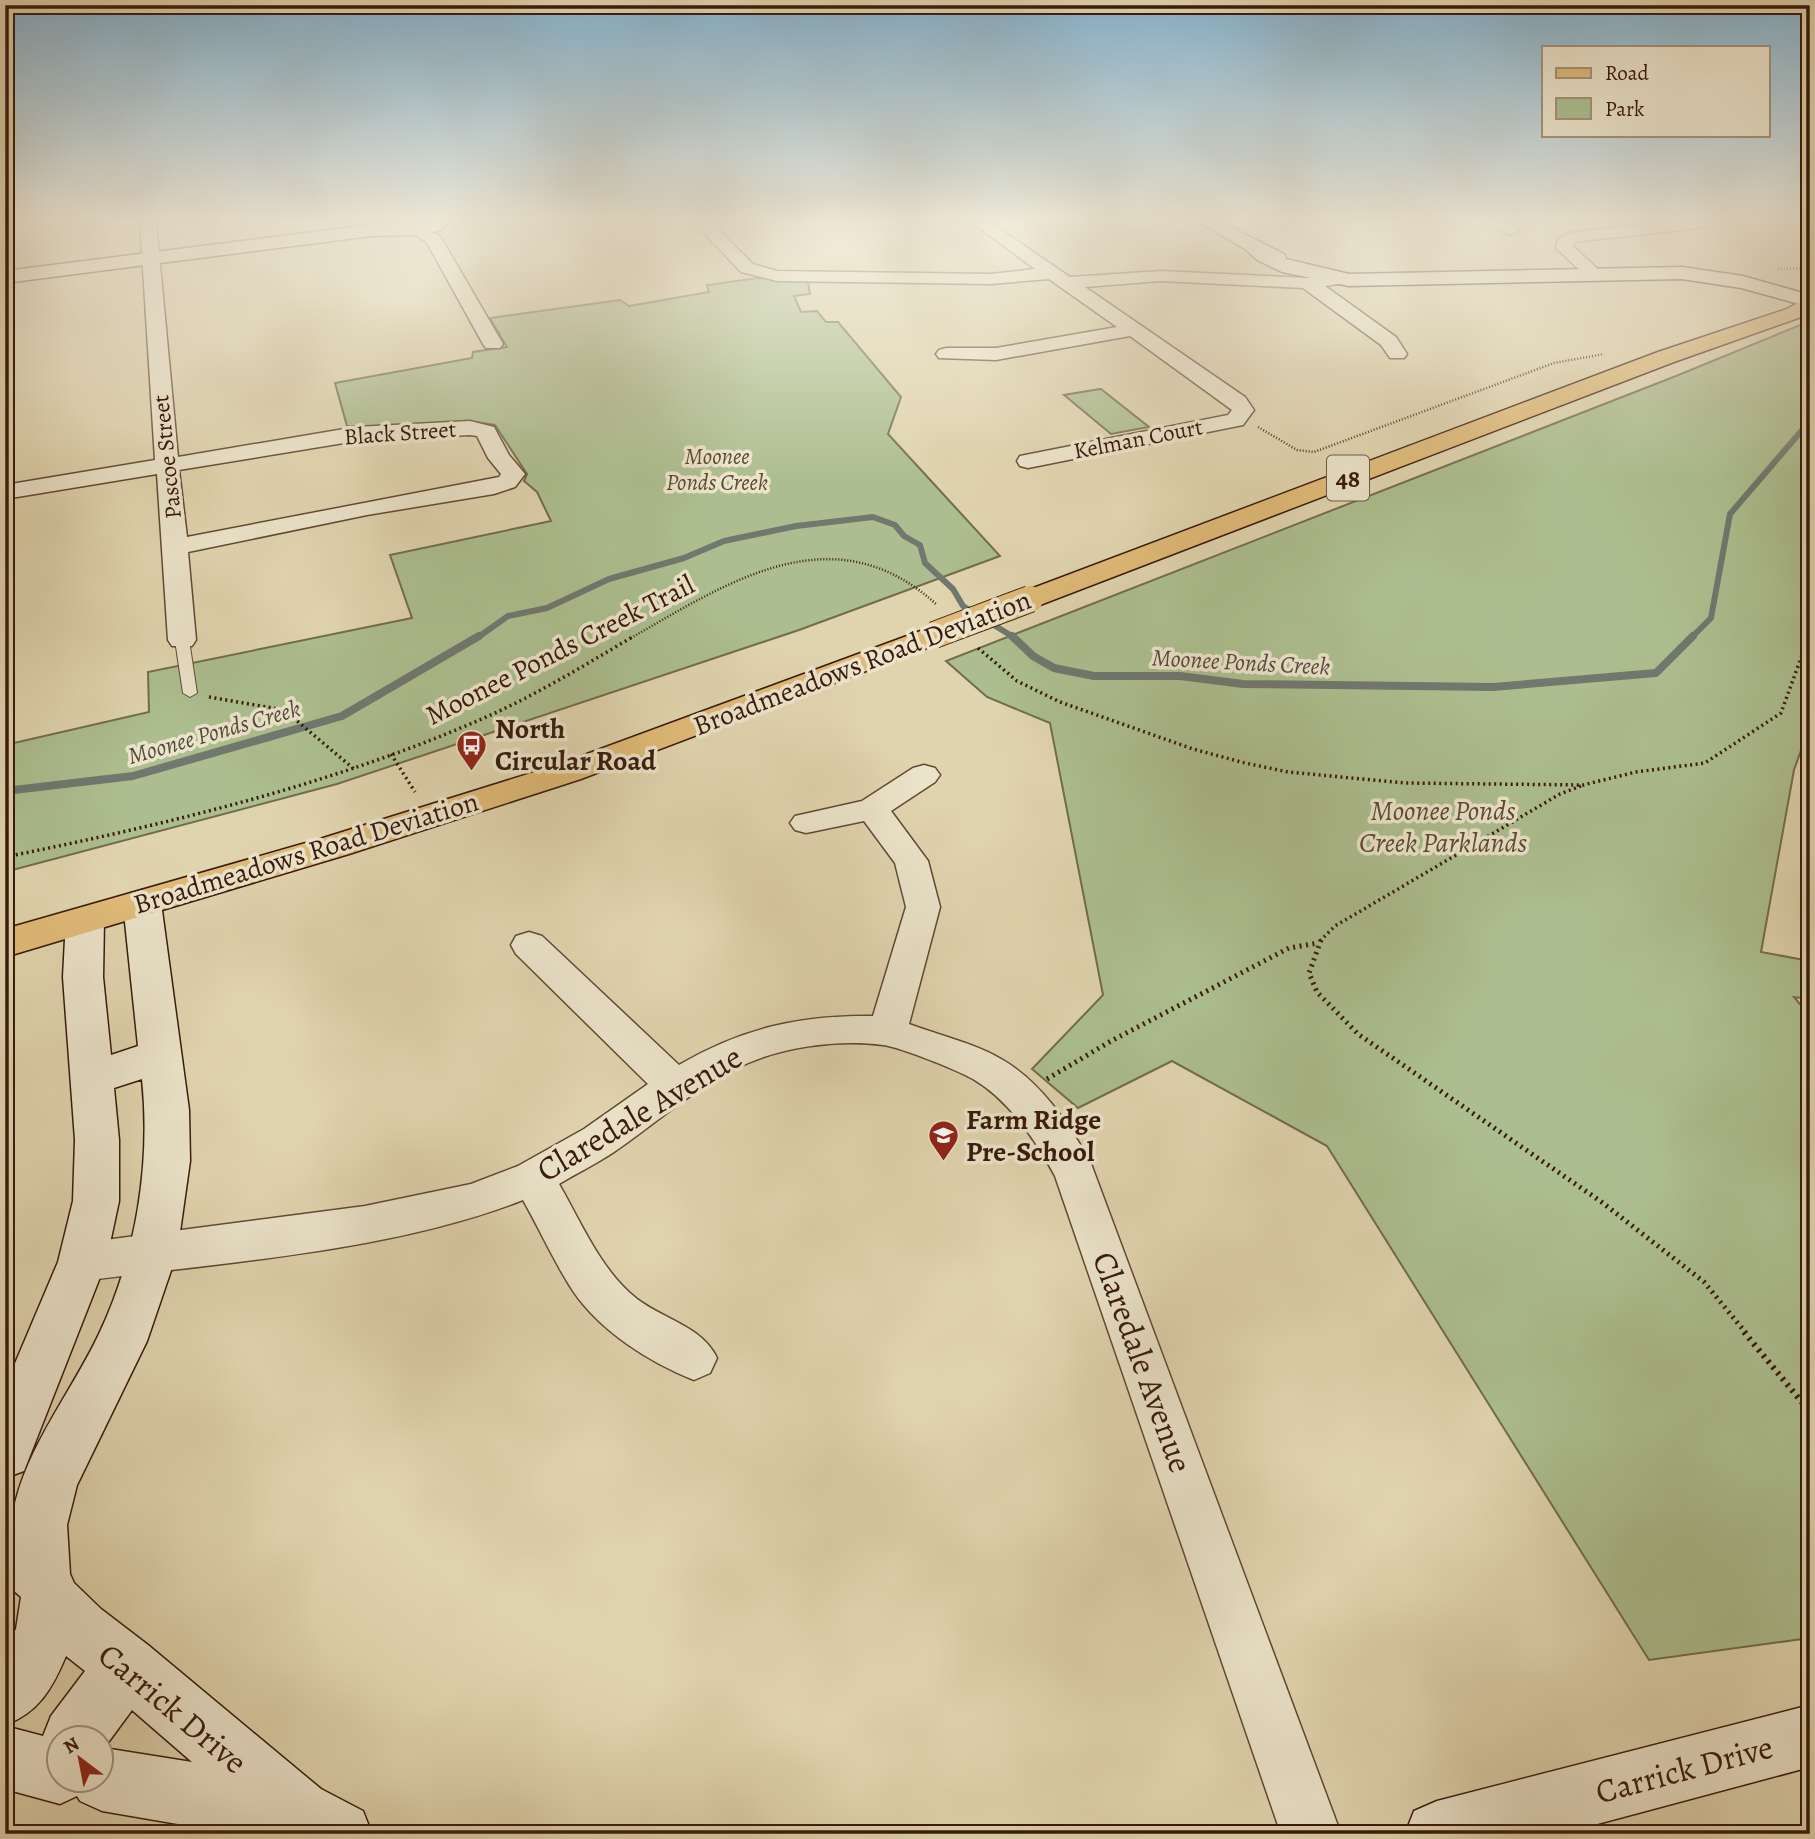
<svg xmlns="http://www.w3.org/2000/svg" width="1815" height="1839" font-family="Alegreya,serif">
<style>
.green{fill:#acbe8f;stroke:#726c4e;stroke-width:2}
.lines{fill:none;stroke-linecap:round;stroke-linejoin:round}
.stream-far1{stroke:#707870;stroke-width:6}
.stream{stroke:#707870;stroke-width:8}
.lane-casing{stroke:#624835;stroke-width:2}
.street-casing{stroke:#624835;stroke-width:3}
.secondary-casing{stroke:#381a0d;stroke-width:3}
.primary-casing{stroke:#381a0d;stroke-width:3}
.path-far3{stroke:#381a0d;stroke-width:2.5;stroke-dasharray:1 2;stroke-linecap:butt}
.path-far2{stroke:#381a0d;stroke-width:3.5;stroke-dasharray:2 3.5;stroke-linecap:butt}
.path-far1{stroke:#381a0d;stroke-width:5;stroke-dasharray:2 4.5;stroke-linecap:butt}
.path{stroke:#381a0d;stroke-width:6;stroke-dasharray:2.5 5;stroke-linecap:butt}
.lane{fill:#ebe3ca;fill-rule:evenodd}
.street{fill:#ebe3ca;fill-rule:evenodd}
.secondary{fill:#ebe3ca;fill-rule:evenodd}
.primary{fill:#e0ba77;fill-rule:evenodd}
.primary-bridge-casing{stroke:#381a0d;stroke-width:28;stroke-linecap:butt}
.primary-bridge{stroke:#e0ba77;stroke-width:26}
.labels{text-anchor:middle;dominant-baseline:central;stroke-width:7;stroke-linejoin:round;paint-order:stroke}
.far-street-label{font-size:23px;fill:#381a0d;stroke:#ebe3ca}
.far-park-label{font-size:23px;font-style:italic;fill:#5b4b34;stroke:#ebe3ca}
.far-water-label{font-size:24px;font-style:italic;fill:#54493f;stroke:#ebe3ca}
.shield{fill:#ebe3ca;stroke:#6e5646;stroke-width:2}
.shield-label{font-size:26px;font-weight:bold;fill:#381a0d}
.street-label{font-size:28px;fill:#381a0d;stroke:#ebe3ca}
.poi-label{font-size:28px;font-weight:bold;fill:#381a0d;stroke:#ebe3ca;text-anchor:start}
.park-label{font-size:28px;font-style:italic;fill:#5b4b34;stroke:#ebe3ca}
.near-street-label{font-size:33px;fill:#381a0d;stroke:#ebe3ca}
</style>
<rect width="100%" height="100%" fill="#e0d4ae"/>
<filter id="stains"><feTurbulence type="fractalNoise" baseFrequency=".00286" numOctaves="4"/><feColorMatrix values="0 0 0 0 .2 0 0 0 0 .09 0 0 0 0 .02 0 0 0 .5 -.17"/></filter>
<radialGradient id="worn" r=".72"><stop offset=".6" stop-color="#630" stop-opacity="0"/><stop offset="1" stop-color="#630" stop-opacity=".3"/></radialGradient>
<path class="green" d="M758,278L808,282L810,294L794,296L801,312L817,311L826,322H838L901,397L888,434L1000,556L799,630L337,784L5,872V745L149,712L148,672L412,618L390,555L551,521L537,492L524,481L527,474L495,425L475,422L389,427L347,426L335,383L472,358L473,352L507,347L490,318L620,300L629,306L709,292L707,285Z
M1810,321V725L1794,770L1761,952L1810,961V999L1794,997L1810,1016V1638L1649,1660L1327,1146L1172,1061L1078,1108L1032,1069L1103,995L1050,723L987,697L946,661L1676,376Z
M1100,389H1101L1149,427L1111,434L1064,395Z"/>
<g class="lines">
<path class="stream-far1" d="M477,638L508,616L547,608L609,579L684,558L724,541L796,526L873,517L895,525L904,536L920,545L925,563L953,589L963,606L1015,638
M1691,638L1711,618L1730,514L1810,421"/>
<path class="stream" d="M1012,636L1033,656L1054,668L1094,676H1180L1243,684L1493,687L1656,673L1693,636
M5,791L133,776L342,716L479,636"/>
<defs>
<path id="lane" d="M182,636L189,640L197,693L190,697L183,693L175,640Z"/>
<path id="street" d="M140,221H156L178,457L356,427L470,421L494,427L509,455L525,474L515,487L494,494L367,515L188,552L196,640L192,646H172L168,640L157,474L5,499V485L155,460ZM470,435L477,436L488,458L501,474L499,477L187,537L179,470L356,441Z
M693,221H710L753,264L777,271L991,274L1035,269L970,221H988L1070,277L1161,271L1308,278L1345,275L1348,279L1345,283L1325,286L1396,337L1407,354L1404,358H1390L1381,345L1303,288L1161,281L1085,287L1245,397L1254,410L1243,425L1028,468L1020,466L1017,461L1020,456L1228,415L1232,410L1130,336L996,360L939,358L936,354L939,350L946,348H996L1117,327L1049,279L991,284L777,281L741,272Z
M1480,221H1502L1518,230L1510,235Z
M1676,221H1724L1716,226L1574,242L1573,246L1603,274L1594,279L1588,278L1556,248L1558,239L1569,233Z
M416,224L440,236L503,344L500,348H486L483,344L427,243L408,229Z
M924,765L935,768L940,775L935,782L891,811L928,861L940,907L909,1024C938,1035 974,1043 1001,1059C1040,1081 1068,1123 1090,1161L1341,1834H1281L1055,1176C1036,1141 1009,1100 973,1079C957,1070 900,1047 883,1045C837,1039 779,1047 737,1068C692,1090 655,1124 614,1152C596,1164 577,1173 559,1184C581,1222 601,1271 637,1299C663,1319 703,1327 717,1358L710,1373L694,1380C649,1362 600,1331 573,1291C554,1262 540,1230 523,1200C390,1252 224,1262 82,1281L66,1276L60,1262L66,1248L82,1243L365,1206L471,1184L518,1166L584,1129L648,1084L516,954L511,945L516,936L529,932L542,936L679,1065C742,1028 801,1015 873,1016L906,907L895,863L864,821L806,833L795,830L790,823L795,816L862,801L913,768Z"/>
<path id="secondary" d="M401,221H420L421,223L448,221L441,230L421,235L371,236L5,283V271Z
M1197,221H1219L1284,254L1286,259L1349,274L1682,267L1743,276L1810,295V307L1741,288L1682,279L1349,286L1282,272L1257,260L1245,249Z
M142,890L155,894L161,903L189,1110L190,1161L177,1253L147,1341L77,1485L67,1525L70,1574L74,1583L101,1609L148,1645L321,1789L363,1811L372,1834H236L102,1811L80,1801L77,1796L60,1804L5,1789V1726L43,1736L51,1716L85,1671L66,1656C52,1689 39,1712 5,1725V1648L16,1629L21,1597L5,1583V1526L11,1528C17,1458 70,1396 99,1334C136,1256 151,1164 142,1079L114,1088L119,1140V1201L106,1262L24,1471L5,1478V1387L58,1262L73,1201L75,1140L63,977L66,920L71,911L85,907L99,911L104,920L103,977L111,1055L138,1046L123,903L129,894ZM132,1710L192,1762L104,1748ZM60,1738H102V1780H60Z
M1810,1705V1767L1560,1834H1405L1414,1811L1437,1801Z"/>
<path id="primary" d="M1810,296V312L1801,317L1674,362L1040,605L1030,608L1020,605L1015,599L1020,593L1658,352L1787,309Z
M934,626L945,629L949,635L945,641L581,779L349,854L5,957V929L323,838L557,765Z"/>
</defs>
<use href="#lane" class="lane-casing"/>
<use href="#street" class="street-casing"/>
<use href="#secondary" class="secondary-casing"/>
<use href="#primary" class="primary-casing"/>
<path class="path-far3" d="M1778,269L1810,268
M1258,427L1297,450L1314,452L1554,363L1604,354
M631,638C730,581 834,512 936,604
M1808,638L1810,633"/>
<path class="path-far2" d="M978,648L1017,681L1060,702L1193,749L1245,763L1288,772L1405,783L1583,785L1636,772L1705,763L1781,713L1809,636
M209,697L284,710L354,769
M391,754L415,792
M5,857C169,824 331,785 484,718C536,695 585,665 634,636
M1320,941L1335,926L1560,794L1581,786"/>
<path class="path-far1" d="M1321,940L1309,973L1317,992L1358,1034L1603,1203L1704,1282L1746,1333
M1047,1079L1111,1041L1289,948L1318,943"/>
<path class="path" d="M1744,1332L1810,1412"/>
<use href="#lane" class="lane"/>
<use href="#street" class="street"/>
<use href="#secondary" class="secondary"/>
<use href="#primary" class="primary"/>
<defs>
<path id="primary-bridge" d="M934,635L1030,599"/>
</defs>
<use href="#primary-bridge" class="primary-bridge-casing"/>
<use href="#primary-bridge" class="primary-bridge"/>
</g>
<linearGradient id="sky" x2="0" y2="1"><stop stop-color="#87b5d2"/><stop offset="0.46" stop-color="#f1ecdb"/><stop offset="1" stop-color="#f1ecdb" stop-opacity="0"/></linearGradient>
<rect width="1815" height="478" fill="url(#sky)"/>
<defs>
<symbol id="bus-pin" viewBox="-11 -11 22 30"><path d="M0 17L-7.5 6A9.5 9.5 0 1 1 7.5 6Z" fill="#8f2418" stroke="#ebe3ca"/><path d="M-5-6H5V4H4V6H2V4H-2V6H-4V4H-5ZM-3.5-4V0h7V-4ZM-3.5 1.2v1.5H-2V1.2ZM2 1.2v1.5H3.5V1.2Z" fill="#fff"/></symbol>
<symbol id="school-pin" viewBox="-11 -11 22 30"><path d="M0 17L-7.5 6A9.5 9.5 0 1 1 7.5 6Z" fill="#8f2418" stroke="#ebe3ca"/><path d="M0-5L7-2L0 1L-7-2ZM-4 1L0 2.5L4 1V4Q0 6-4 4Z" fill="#fff"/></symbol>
</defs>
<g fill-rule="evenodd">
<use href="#bus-pin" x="454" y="728" width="35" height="47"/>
<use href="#school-pin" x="926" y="1118" width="35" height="47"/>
</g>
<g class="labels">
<g class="far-street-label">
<text transform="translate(400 433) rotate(-4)">Black Street</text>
<text transform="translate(1138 439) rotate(-11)">Kelman Court</text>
<text transform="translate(167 457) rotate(-96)">Pascoe Street</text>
</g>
<g class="far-park-label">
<text x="717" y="456">Moonee<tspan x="717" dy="26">Ponds Creek</tspan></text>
</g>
<g class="far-water-label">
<text transform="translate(1241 662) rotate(3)">Moonee Ponds Creek</text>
<text transform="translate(214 732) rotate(-16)">Moonee Ponds Creek</text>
</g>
<rect class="shield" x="1327" y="455.5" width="42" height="45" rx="5"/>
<g class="shield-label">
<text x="1348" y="478">48</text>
</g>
<g class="street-label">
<text transform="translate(560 650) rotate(-27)">Moonee Ponds Creek Trail</text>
<text transform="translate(862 663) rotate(-21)">Broadmeadows Road Deviation</text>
<text transform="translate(306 853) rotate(-17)">Broadmeadows Road Deviation</text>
</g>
<g class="poi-label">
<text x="495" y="729">North<tspan x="495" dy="32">Circular Road</tspan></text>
<text x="966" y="1120">Farm Ridge<tspan x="966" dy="32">Pre-School</tspan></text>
</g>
<g class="park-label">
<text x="1443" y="811">Moonee Ponds<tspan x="1443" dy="32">Creek Parklands</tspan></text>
</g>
<g class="near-street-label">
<text transform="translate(639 1113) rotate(-31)">Claredale Avenue</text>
<text transform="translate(1143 1362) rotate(70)">Claredale Avenue</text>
<text transform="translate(173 1708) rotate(40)">Carrick Drive</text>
<text transform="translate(1684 1769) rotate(-15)">Carrick Drive</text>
</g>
</g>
<rect width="1815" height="1839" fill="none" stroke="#e0d4ae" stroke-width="28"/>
<rect x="7" y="7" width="1801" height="1825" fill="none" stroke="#381a0d" stroke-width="3.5"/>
<rect x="14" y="14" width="1787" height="1811" fill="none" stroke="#381a0d" stroke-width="2"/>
<rect x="1542" y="46" width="228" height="91" fill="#ebe3ca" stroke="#a3937e" stroke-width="2"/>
<rect x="1556" y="68" width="35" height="10" fill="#e0ba77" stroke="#a3937e" stroke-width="2"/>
<text x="1605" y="80" font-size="21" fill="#381a0d">Road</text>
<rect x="1556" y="98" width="35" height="21" fill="#acbe8f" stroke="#a3937e" stroke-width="2"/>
<text x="1605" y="116" font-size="21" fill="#381a0d">Park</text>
<g transform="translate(80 1759) rotate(328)"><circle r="33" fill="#ebe3ca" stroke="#a3937e" stroke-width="2"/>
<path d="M0-5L12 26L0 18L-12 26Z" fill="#8f2418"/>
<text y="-10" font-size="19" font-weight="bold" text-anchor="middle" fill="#381a0d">N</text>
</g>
<rect width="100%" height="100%" filter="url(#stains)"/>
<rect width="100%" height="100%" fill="url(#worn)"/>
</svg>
